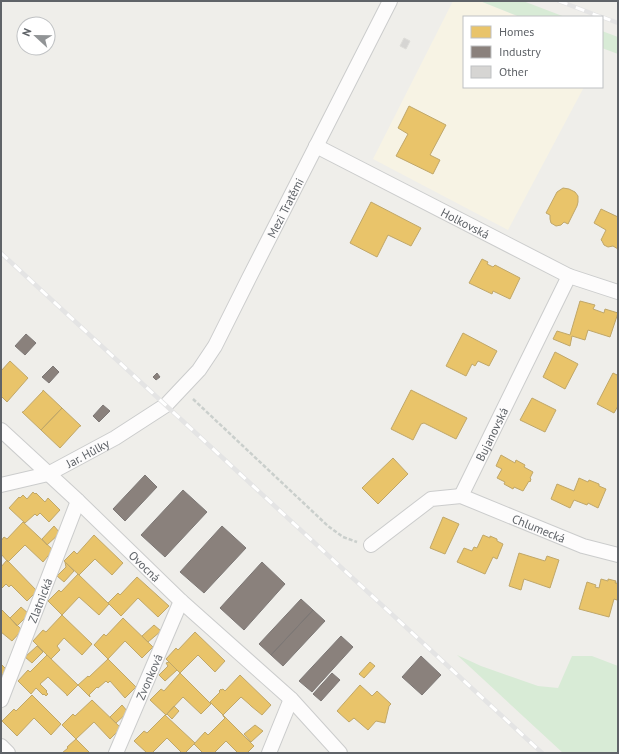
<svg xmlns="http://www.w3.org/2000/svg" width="619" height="754" font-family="'PT Sans',sans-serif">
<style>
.commercial{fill:#f7f3e4}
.green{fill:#d8ebd6}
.homes{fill:#e9c46a;stroke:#c0a769}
.industry{fill:#8a817c;stroke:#7d7876}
.building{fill:#d6d5d3;stroke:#deddd9}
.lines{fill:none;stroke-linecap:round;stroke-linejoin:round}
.street-casing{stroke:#cbcccc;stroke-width:16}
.path{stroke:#cacfcc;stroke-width:2.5;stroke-dasharray:4 2;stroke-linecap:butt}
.street{stroke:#fdfcfc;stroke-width:14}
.rail-casing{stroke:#e4e4e4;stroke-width:4.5}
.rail{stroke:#fff;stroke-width:3;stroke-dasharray:9;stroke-linecap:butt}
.labels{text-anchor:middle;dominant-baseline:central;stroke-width:4;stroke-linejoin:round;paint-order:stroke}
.street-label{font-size:12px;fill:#5f6368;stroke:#fff}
</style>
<rect width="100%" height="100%" fill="#efeeea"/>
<path class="commercial" d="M453,1H480L520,17H464V87H584L508,230L373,159Z"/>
<path class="green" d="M480,1H523L565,17H520Z
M602,31L618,37V54L602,48Z
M457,655L481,666L538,686L558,688L572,656H592L618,666V753H563Z"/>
<path class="homes" d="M409,106L446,125L430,155L440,160L433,174L396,156L408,134L398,128Z
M563,188L569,189L575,192L578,196V202L577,206L568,224L564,222L561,225L556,226L551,223L550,219V215L546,213L557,192Z
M371,202L421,228L411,246L388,235L377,257L350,243Z
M601,209L618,217V249L613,246L608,247L604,245L602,241L601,240L606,230L594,223Z
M482,259L488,262L487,264L493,267L495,265L520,278L510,299L493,291L492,294L469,283Z
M580,301L595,305L593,309L604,313L605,309L618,313L610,337L588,330L585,340L572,336L570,346L553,339L557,331L570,335Z
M463,333L497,351L489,366L478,361L475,366L472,364L466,376L446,366Z
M555,352L578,364L565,389L543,377Z
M10,361L28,378L7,402L1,396V371Z
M618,372V406L614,413L597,404L613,373L617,375Z
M43,390L62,408L41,430L22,412H23L43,391Z
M411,390L467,418L456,439L424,423L421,424L413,440L391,429Z
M532,398L556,410L545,432L520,420Z
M62,408L81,426H80L60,448L41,430Z
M501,455L515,463L516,460L525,465L524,467L533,472L530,478L531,479L530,482L529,481L523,491L514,487L513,489L504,484L505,482L497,478L502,469L496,466Z
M393,458L408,474L378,504L362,488Z
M579,478L588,482L589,480L599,484V486L606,489L598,508L588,503L587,505L574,500L570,508L551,499L557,484L574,491Z
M33,492L35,494L36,493L45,502L48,498L60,510L49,522L40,513L37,516L35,514L25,523L9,508L19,497L20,498L23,495L27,499Z
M443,517L459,524L445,554L430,548Z
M23,522L53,550L43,562L25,545L8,562L1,554V541L4,537L7,539Z
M54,526L60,533L47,545L42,539Z
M94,535L123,563L112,575L95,559L79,575L64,561L74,551L77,554Z
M483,535L490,538V536L497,539V541L503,544L497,559L493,557L485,574L457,562L464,548L472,551L474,547L477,548Z
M519,553L545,561L547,556L559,560L550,588L524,579L521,590L509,586Z
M7,560L37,591L27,601L11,585L9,587L6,584L1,589V567Z
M65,562L74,571L64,582L57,576L66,567Z
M78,574L109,604L99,615L79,597L62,615L48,601L59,590L61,592Z
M137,577L169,606L158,617L138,598L121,616L108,603L118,593L120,595Z
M601,579L608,581V579L616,581L615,583H618V598L617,600L614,599L609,617L579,609L587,582L596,585L595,587L599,588Z
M21,607L29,614L17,626L10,618Z
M1,609L22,630L12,641L1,632Z
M62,615L92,644L82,655L64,638L57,646L60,650L51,659L33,641L43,630L46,632Z
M123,618L153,647L142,658L125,641L108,659L94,645L104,634L106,636Z
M154,625L161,631L148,642L142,636Z
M195,632L225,661L215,672L198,655L180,673L166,659L176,648L178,650Z
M37,646L43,652L32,663L25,657Z
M47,655L78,685L67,696V695L48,677L40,684L47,691L46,692L48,694L46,696L44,694L43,695L36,688L31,694L18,681L28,670L30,672Z
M108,659L136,687L125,698L110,681L108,683L106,681L98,688L97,687L89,695L90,696V697L78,685L88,676L89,677Z
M169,662L177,670L165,681L159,675L168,666L166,663Z
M370,662L375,666L364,678L359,674Z
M1,664L7,670L1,676Z
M180,673L211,704L201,714L183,697L166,715L150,700L161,689L164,691Z
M240,675L271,705L262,715L251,706L249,704L241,697L223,715L210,702L220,692L219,691L221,689V690L223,689L225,691Z
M360,685L372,696L377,691L391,704L389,706L385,723L376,721L368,730L354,718L349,722L337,711Z
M32,695L61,724L51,735L34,718L17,736L2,721L14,709L16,711Z
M92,700L121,728L110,739L94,722L76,739L62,725L73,714L75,716Z
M122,705L128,712L116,723L110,717Z
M174,706L179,711L172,719L167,714Z
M165,715L195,743L185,753H182L167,738L152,753H147L134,741L144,731L147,733Z
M223,715L254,746L247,753H238L226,741L214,753H203L194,744L205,732L208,735L225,718L223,716Z
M255,725L263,731L251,742L244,734Z
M76,739L90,753H62L68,748L67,747Z"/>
<path class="industry" d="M26,334L36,343L25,355L15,346Z
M53,366L59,372L49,383L42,377Z
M157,373L160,377L156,380L153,377Z
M103,405L110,411L99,422L93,416Z
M145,475L157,487L125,521L113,509Z
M183,490L207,512L165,557L141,535Z
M222,526L246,548L204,593L180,572Z
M262,562L285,584L244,630L220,608Z
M301,599L313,610L271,655L259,644Z
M313,610L325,621L283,666L271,655Z
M341,636L353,647L312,692L299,681Z
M421,656L441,675L422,695L402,677Z
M332,673L340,680L321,701L313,694Z"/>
<path class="building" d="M404,38L410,41L406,49L400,46Z"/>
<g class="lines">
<defs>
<g id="street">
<path id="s1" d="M316,146L569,276L618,292"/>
<path id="s2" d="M1,430L78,501L181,601L291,699L340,753"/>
<path id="s3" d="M1,485L48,474L115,438L166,405L199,370L215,346L249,278L390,1"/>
<path id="s4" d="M461,496L569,276"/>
<path id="s5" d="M371,545L431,499L461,496L583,546L618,555"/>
<path id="s6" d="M1,700L78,501"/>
<path d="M1,746L8,753"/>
<path id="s7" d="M116,753L181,601"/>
<path d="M269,753L291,699"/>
</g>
</defs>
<use href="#street" class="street-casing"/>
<path class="path" d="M193,399L328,526L343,537L357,542"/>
<use href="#street" class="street"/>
<defs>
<path id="rail" d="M559,1L601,17
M602,17L618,23
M1,253L542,753"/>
</defs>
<use href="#rail" class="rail-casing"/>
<use href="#rail" class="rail"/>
</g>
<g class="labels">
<g class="street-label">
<text stroke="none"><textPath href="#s3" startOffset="417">Mezi Tratěmi</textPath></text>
<text stroke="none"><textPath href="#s1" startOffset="168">Holkovská</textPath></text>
<text stroke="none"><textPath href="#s4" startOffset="69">Bujanovská</textPath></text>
<text stroke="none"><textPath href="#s3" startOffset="93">Jar. Hůlky</textPath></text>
<text stroke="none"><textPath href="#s5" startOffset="190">Chlumecká</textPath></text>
<text stroke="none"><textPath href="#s2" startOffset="198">Ovocná</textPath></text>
<text stroke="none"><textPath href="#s6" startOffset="107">Zlatnická</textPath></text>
<text stroke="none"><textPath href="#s7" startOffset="83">Zvonková</textPath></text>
</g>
</g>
<rect width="619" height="754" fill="none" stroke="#5f6368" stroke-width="4"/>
<rect x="463" y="16" width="140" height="72" fill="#ffffff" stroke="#bfc1c3"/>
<rect x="471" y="26" width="20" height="12" fill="#e9c46a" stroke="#bfc1c3"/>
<text x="499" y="36" font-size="12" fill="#5f6368">Homes</text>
<rect x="471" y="46" width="20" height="12" fill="#8a817c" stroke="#bfc1c3"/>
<text x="499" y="56" font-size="12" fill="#5f6368">Industry</text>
<rect x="471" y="66" width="20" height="12" fill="#d6d5d3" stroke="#bfc1c3"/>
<text x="499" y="76" font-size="12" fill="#5f6368">Other</text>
<g transform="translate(36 36) rotate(292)"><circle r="19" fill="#ffffff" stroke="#bfc1c3"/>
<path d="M0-3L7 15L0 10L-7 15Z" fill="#919496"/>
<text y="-6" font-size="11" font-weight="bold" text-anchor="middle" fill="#5f6368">N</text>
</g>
</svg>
